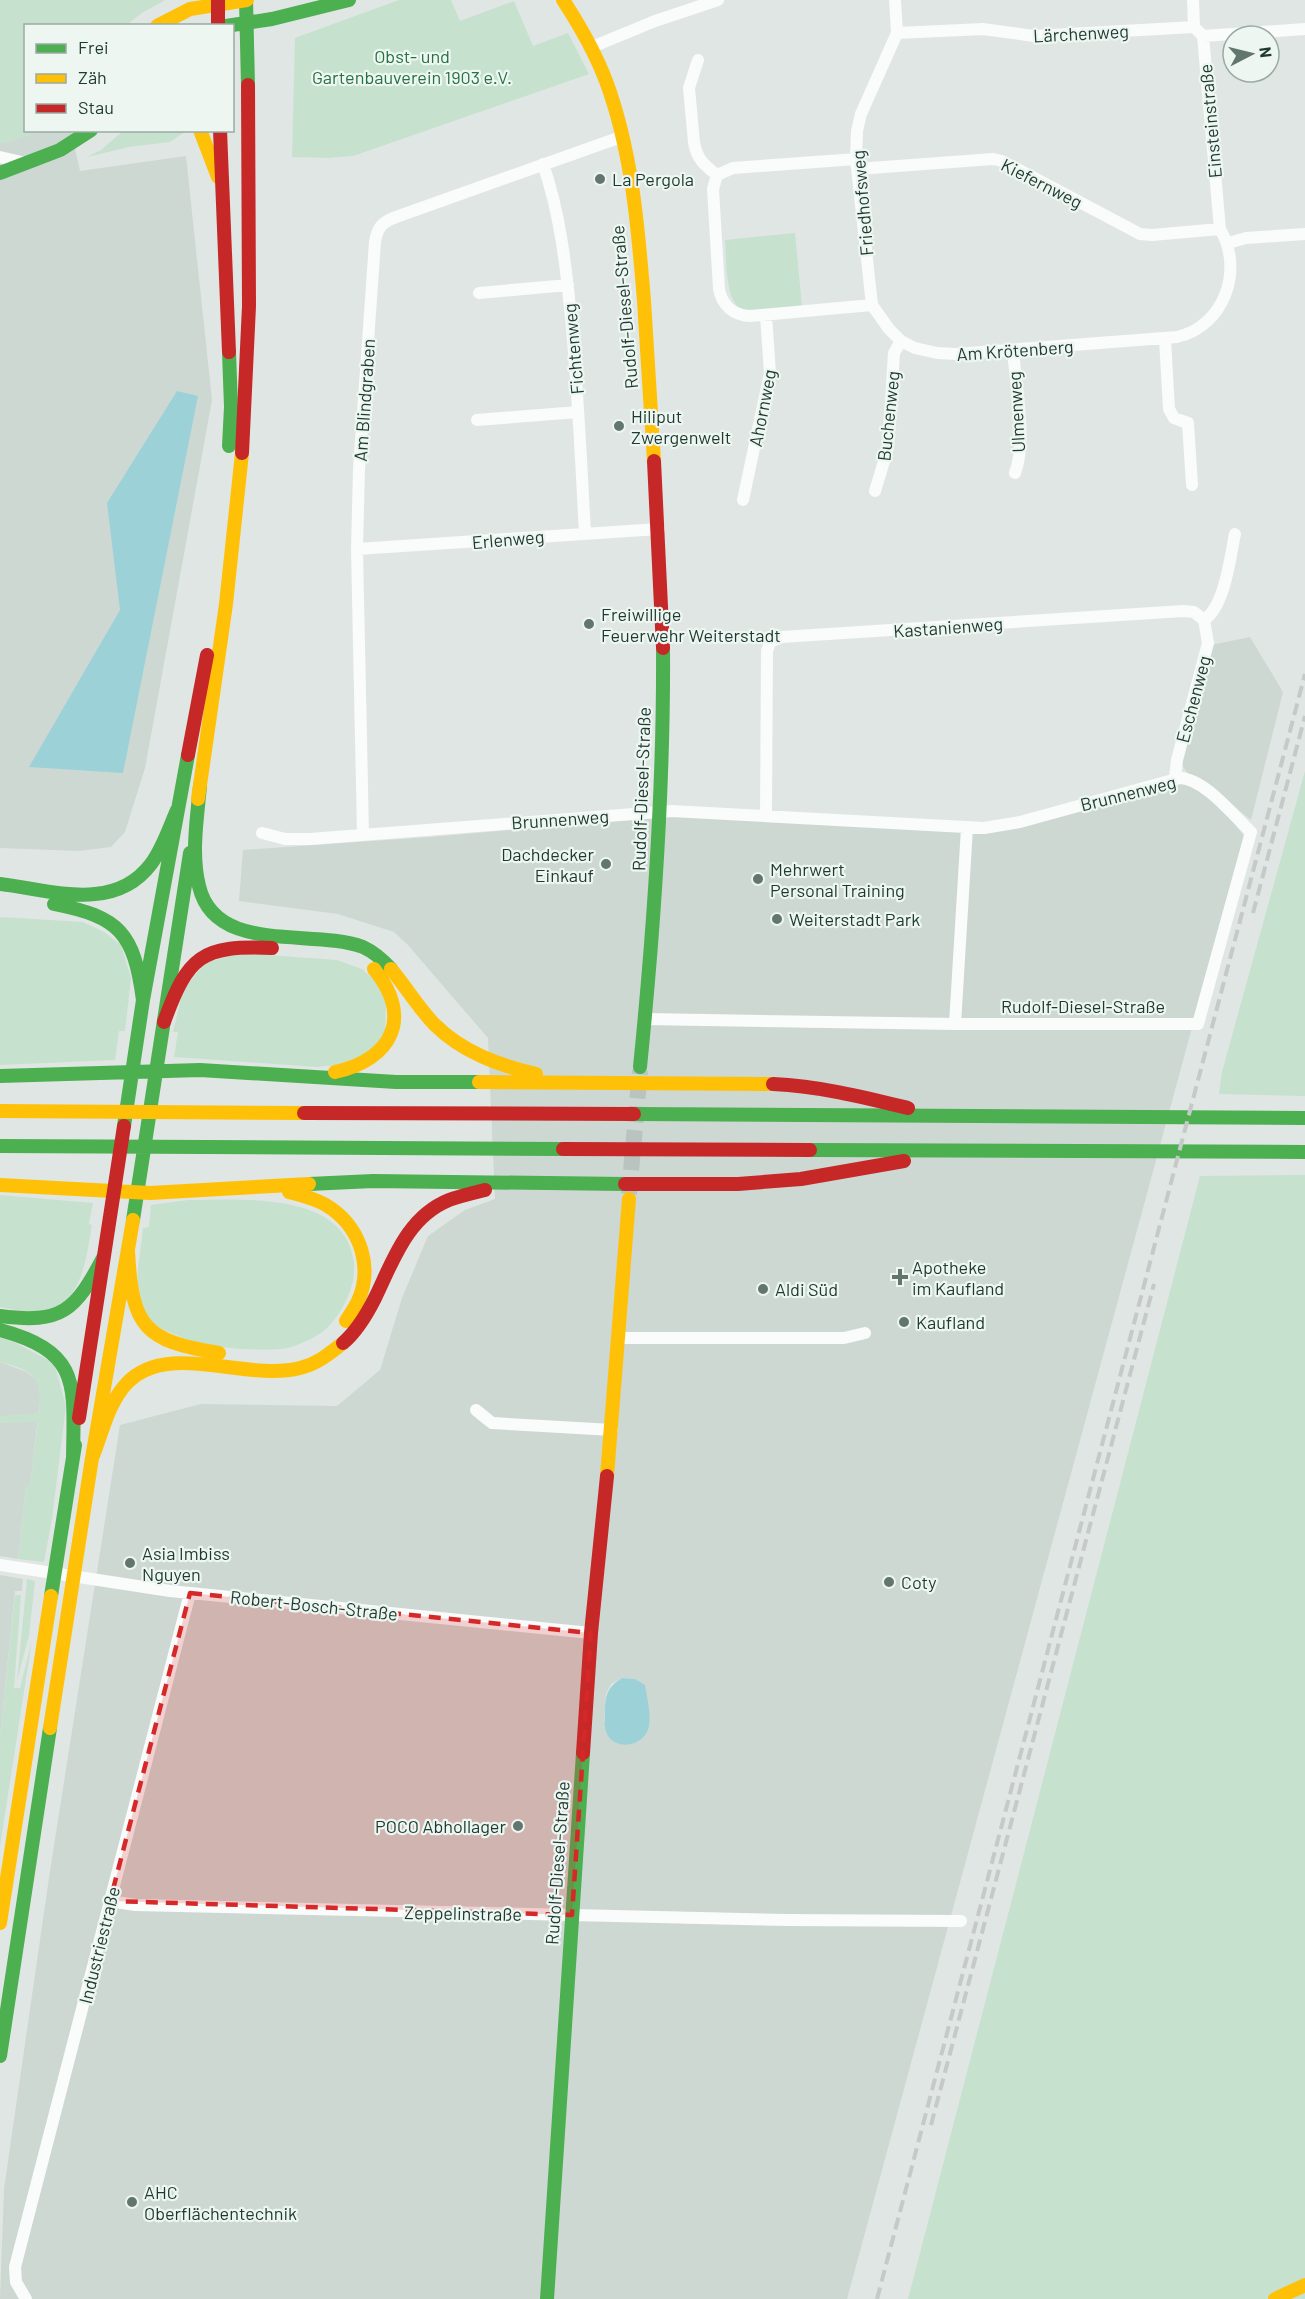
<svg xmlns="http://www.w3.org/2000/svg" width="1305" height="2299" font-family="Barlow,sans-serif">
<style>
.built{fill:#cdd8d3;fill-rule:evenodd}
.green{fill:#c7e1cf}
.water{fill:#9dd1d8}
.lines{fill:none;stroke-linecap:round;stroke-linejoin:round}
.secondary-tunnel{stroke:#b9c3bf;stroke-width:16;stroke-dasharray:16 8;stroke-linecap:butt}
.street{stroke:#fafbfb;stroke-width:12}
.fast{stroke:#4caf50;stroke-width:14}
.slow{stroke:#ffc107;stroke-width:14}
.jam{stroke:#c62828;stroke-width:14}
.rail{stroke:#c5c9c8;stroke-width:4;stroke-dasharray:12 6;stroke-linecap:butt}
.marked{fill:#d62828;fill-opacity:0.2;stroke:#d62828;stroke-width:4.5;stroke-dasharray:12 8;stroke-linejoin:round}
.poi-dot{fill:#62766f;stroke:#edf6f1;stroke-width:2}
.labels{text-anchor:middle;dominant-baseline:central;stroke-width:4.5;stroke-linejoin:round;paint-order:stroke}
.street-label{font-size:18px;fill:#1e3931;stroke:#edf6f1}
.park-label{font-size:18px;fill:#267242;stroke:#edf6f1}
.poi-label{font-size:18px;fill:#1e3931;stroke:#edf6f1;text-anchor:start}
</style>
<rect width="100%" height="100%" fill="#e0e6e3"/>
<path class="built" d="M0,0H165L143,12L126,25L26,26V130L71,131L80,171L186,156L212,400L145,768L125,832L111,847L79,851L0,848Z
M1250,637L1283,692L1251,820L1200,779L1191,776L1185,770L1181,762L1211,645Z
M1185,783L1197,788L1225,812L1244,836L847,2299H0L4,2189L50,1871L120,1425L201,1404L337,1406L380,1370L402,1298L428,1236L465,1210L495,1199L488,1038L407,944L394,932L338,914L239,901L243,850L430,837L681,815L964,831L1168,785ZM622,1678L635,1679L604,1723L606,1694L611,1684Z
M0,1362L27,1372L36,1379L41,1392L30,1486L26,1485L18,1559L0,1556Z
M0,1575L23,1579L22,1591H15L0,1736Z"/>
<path class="green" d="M0,0H165L143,12L126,25L26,26V130L43,131L6,143H0Z
M399,0H451L460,21L514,1L533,46L568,33L589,74L353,156L329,158L292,157L295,38Z
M124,130H186V131L170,142L129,147L87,157L101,150Z
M795,233L802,307C786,309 767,314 751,313C723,312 727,260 725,240Z
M1305,771V1096L1219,1094L1222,1072Z
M0,917L83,922L104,932L121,945L131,978L125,1031H119L115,1060L0,1065Z
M240,953L337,960L362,969L378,983L386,1002L385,1031L376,1047L348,1064L317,1067L174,1057L178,1032H173L183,990L204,963Z
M1305,1175V2299H908L1200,1176Z
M0,1195L93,1203L89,1224L92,1225C87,1253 83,1299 51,1310C35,1315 16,1310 0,1307Z
M188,1200C241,1200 346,1190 354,1263C356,1286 343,1312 327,1328C319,1336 301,1344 291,1347C274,1353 213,1348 195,1342C186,1339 161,1330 154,1324C150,1320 145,1313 143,1309C132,1284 141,1253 143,1228L149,1227L151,1205Z
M0,1338L12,1341L54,1363L66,1406L52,1519L44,1562L18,1559L26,1485H30L38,1422L0,1423V1416L39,1413C42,1376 35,1371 0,1362Z
M27,1579L35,1581L29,1635L17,1681Z
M15,1595H21L14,1688H20L32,1640L0,1846V1736Z"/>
<path class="water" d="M177,391L198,396L123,773L29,767L120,610L107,503Z
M622,1678L635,1679L645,1685C647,1698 653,1720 647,1732C640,1746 618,1750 608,1736C603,1728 605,1718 605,1709C606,1693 608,1687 622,1678Z"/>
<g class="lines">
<path class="secondary-tunnel" d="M629,1194L640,1070"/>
<path class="street" d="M895,0L897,33L861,114L857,131L856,159L872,305L889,329L901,341L915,348L937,353L956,354L1177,337C1225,326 1244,269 1220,229L1203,36L1194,27L1193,0
M897,33L983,29L1034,36L1194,27
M1203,36L1305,29
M592,47L655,21L718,0
M698,60L689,88L694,142C696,158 705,166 717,175
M0,157L26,163
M543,164C560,213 566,266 571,318C578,389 581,461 585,533
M857,169L993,159L1002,161L1140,234L1152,235L1220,229
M717,175L713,189L719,289C722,305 733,315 750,316L872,305
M717,175L733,168L856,159
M1228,243L1246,238L1305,234
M479,293L568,285
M1165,339L1169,409L1174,418L1188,423L1192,485
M1013,351C1016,386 1027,442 1015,473
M477,420L578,412
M875,491L888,448L894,353L901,341
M743,500L770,373L766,315
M357,549L659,529
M1204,620C1225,606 1230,558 1235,534
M766,815L767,651L770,642L782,637L1183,611L1194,612L1204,620L1208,643L1177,760L1175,778
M262,833L285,839H310L672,811L984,828L1020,822L1180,778C1205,779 1233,815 1251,832L1198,1024H955L645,1019
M363,834L357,549L359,469L375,242C377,228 382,222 396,217L621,137
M955,1024L967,828
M620,1338H844L865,1333
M476,1410L492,1423L612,1430
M0,1565L170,1591L591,1633
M110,1901L135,1905L788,1920L961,1921
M26,2299L16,2282L15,2267L190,1593"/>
<path class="fast" d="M246,0L248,85
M226,26L272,19L349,0
M0,173L60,150L91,130
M229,352L231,407L229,446
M200,786C197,819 191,854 199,886C215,955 312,928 363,947C374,952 383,960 391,969
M0,884C51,890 114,913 151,864C163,848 169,828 177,810
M54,904C120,917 134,933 143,1000
M640,1067C654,928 664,788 663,648
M0,1076L200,1070L396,1082H479
M634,1114L1305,1118
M124,1126L143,1000L188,755
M0,1146L563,1149
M810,1150L1305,1152
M309,1184L373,1181L625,1184
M133,1220L190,853
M0,1316C62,1324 75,1311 103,1258
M0,1330C81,1352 74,1384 73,1458
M51,1596L75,1445
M0,2056L50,1728
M547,2299L583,1753"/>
<path class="slow" d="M563,0C580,26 595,52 606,81C632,151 638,227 644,301C647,354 651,408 654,461
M157,26L190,9L247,0
M200,130L218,177
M198,799L226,604L242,453
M391,969C406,987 418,1007 434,1024C462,1052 498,1065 536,1074
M335,1072C393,1059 413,1017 374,969
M479,1082L773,1084
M0,1111L304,1113
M0,1185L150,1193L309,1184
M289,1192C304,1196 320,1200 332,1209C361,1230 373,1268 358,1301C355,1308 350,1314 346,1321
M128,1251C132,1327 144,1341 219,1353
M92,1458C102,1434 108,1403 127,1383C168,1340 245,1382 300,1368C317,1364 329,1354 343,1343
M607,1476L629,1199
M50,1728L92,1458L133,1220
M0,1923L51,1596
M1275,2299L1305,2285"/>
<path class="jam" d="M218,0V26
M220,130L229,352
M242,453L249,306L248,85
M654,461L663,648
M188,755L207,655
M164,1022C188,956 201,945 272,948
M773,1084C819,1086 863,1097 908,1108
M304,1113L634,1114
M563,1149L810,1150
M625,1184H738L801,1179L904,1161
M343,1343C357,1331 367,1314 375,1298C393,1261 407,1217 449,1200C460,1196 473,1193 485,1190
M79,1418L124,1126
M583,1753L591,1633L607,1476"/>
<path class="rail" d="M1253,913L1305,716
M931,2125L1154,1284
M877,2299L1305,674"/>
</g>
<path class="marked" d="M190,1593L591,1633L572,1915L110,1901Z"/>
<g class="poi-dot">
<circle cx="600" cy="179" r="6"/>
<circle cx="619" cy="426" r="6"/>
<circle cx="589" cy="624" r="6"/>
<circle cx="606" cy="864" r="6"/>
<circle cx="758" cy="879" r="6"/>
<circle cx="777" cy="919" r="6"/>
<path d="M897 1268h6v6h6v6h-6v6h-6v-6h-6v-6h6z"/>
<circle cx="763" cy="1289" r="6"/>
<circle cx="904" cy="1322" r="6"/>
<circle cx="130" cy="1563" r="6"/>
<circle cx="889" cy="1582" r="6"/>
<circle cx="518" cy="1826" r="6"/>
<circle cx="132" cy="2202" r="6"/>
</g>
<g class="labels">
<g class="street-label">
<text transform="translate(1081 33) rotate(-3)">Lärchenweg</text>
<text transform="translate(1210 121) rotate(-95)">Einsteinstraße</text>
<text transform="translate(1042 183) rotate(27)">Kiefernweg</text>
<text transform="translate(862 203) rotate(-95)">Friedhofsweg</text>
<text transform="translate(624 307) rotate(-95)">Rudolf-Diesel-Straße</text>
<text transform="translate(573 349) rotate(-95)">Fichtenweg</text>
<text transform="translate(1015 350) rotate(-4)">Am Krötenberg</text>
<text transform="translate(364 400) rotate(-86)">Am Blindgraben</text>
<text transform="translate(762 408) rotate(-79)">Ahornweg</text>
<text transform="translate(1016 412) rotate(-93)">Ulmenweg</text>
<text transform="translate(888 416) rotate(-84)">Buchenweg</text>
<text transform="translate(508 539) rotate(-5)">Erlenweg</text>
<text transform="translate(948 627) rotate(-4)">Kastanienweg</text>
<text transform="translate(1193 699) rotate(-75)">Eschenweg</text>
<text transform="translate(641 789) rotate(-88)">Rudolf-Diesel-Straße</text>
<text transform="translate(1128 793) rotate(-14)">Brunnenweg</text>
<text transform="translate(560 819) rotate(-4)">Brunnenweg</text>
<text x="1083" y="1006">Rudolf-Diesel-Straße</text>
<text transform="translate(314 1605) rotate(6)">Robert-Bosch-Straße</text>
<text transform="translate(557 1863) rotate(-86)">Rudolf-Diesel-Straße</text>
<text transform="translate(463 1913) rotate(1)">Zeppelinstraße</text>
<text transform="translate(99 1945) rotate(-76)">Industriestraße</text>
</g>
<g class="park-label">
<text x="412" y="56">Obst- und<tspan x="412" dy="21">Gartenbauverein 1903 e.V.</tspan></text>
</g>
<g class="poi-label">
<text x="612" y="179">La Pergola</text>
<text x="631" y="416">Hiliput<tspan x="631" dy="21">Zwergenwelt</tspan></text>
<text x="601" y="614">Freiwillige<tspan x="601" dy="21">Feuerwehr Weiterstadt</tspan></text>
<text x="594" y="854" text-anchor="end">Dachdecker<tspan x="594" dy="21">Einkauf</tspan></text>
<text x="770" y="869">Mehrwert<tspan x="770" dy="21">Personal Training</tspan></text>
<text x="789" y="919">Weiterstadt Park</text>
<text x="912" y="1267">Apotheke<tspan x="912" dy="21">im Kaufland</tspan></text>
<text x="775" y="1289">Aldi Süd</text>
<text x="916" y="1322">Kaufland</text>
<text x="142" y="1553">Asia Imbiss<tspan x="142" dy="21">Nguyen</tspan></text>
<text x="901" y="1582">Coty</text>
<text x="506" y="1826" text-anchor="end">POCO Abhollager</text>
<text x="144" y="2192">AHC<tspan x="144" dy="21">Oberflächentechnik</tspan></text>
</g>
</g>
<rect x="24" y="24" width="210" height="108" fill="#edf6f1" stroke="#9aaaa4" stroke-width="1.5"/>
<rect x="36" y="44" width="30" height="9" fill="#4caf50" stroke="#9aaaa4" stroke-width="1.5"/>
<text x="78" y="54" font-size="18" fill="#1e3931">Frei</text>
<rect x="36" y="74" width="30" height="9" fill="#ffc107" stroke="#9aaaa4" stroke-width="1.5"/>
<text x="78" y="84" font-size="18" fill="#1e3931">Zäh</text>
<rect x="36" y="104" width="30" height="9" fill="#c62828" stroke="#9aaaa4" stroke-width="1.5"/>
<text x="78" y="114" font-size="18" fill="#1e3931">Stau</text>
<g transform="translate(1251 54) rotate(83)"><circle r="28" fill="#edf6f1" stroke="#9aaaa4" stroke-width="1.5"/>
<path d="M0-4.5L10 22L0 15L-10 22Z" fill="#62766f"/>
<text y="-9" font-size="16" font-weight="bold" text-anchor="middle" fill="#1e3931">N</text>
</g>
</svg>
